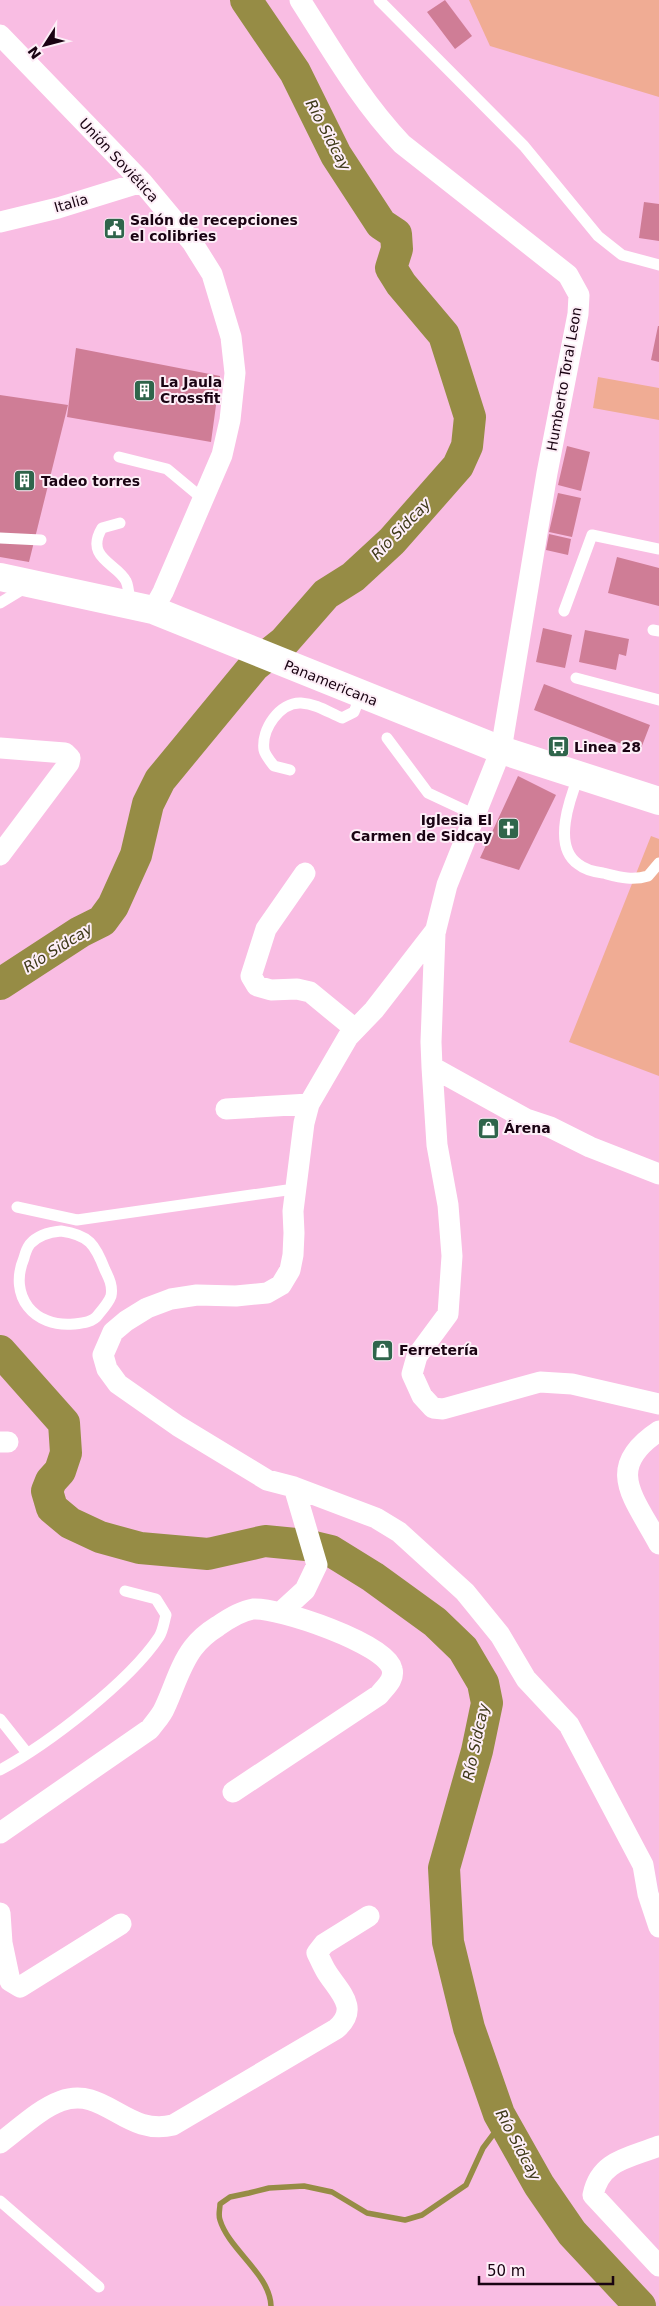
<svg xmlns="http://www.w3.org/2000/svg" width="659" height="2306" font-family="'DejaVu Sans',sans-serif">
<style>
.green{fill:#f0ac94}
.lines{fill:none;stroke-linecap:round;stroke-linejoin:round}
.stream{stroke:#968c45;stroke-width:5.5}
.river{stroke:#968c45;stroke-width:32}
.building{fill:#cf7d96}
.lane{stroke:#fff;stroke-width:11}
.street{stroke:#fff;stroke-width:21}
.secondary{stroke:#fff;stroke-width:28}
.labels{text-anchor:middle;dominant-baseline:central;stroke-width:4;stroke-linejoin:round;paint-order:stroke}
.street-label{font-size:14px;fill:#190312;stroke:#fdeef7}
.poi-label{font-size:14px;font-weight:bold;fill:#190312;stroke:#fdeef7;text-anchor:start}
.water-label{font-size:15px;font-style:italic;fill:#3d3818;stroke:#fdeef7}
</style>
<rect width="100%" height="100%" fill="#f9bde3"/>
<path class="green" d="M469,0H659V97L490,46Z
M598,377L659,388V420L593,408Z
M651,836L659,839V1076L569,1042Z"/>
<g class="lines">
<path class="stream" d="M271,2306C270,2274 229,2250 220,2220C218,2215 220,2209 220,2204L230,2197L249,2193L269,2188L304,2186L332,2192L367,2213L405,2220L422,2215L466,2185L483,2148L495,2132L499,2114"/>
<path class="river" d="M0,984L80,932L102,921L113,906L136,855L148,804L160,780L254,666L284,642L326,594L353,577L392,541L458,466L467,446L470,417L444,335L401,284L391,268L397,249L396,234L381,224L336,155L295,72L246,0
M0,1351L64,1423L66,1453L60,1471L51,1481L47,1491L52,1508L70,1523L100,1537L140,1548L208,1554L265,1541L306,1545L331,1551L373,1577L435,1622L463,1649L483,1683L487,1703L477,1751L444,1868L448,1942L469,2028L499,2114L539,2185L572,2233L640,2306"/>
</g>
<path class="building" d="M445,0L472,36L455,49L427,12Z
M644,202L659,204V241L639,238Z
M658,326H659V362L651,360Z
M76,348L220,376L211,442L67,417Z
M0,395L68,405L29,562L0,557Z
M567,446L590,452L581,491L558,485Z
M558,493L581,498L572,537L549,532Z
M549,534L571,539L568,555L546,550Z
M617,557L659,568V606L608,593Z
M543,628L572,635L565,668L536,662Z
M585,630L629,639L626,656L619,654L616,670L579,662Z
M544,684L650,725L640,751L534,710Z
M518,776L556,795L519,870L480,858Z"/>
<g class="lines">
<path class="lane" d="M379,0L524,146L598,236L622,255L659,265
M119,457L167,469L203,499
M120,523L102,528C84,558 118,564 126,581C129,587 129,597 130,605
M0,538L41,540
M0,603L28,586
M564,611L592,535L659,549
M653,630L659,631
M576,678L659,700
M387,738L428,793L475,815
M290,770L274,766C271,762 265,755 264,750C261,729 280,702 301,703C317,704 328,712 342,718L354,712L361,695
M579,775C570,798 552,846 578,864C584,869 595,872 603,873C619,877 632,881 648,876L659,863
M17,1207L77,1220L287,1190L297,1186
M61,1231C89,1235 95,1244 105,1270C109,1278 113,1286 111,1296C109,1302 103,1309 98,1315C93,1322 83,1323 74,1324C34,1328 8,1296 24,1258C25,1254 27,1248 30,1244C37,1236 50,1232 61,1231Z
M0,1719L27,1753
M0,1770C48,1744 129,1682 159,1637C163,1631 164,1622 166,1615L156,1599L125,1591
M0,2201L99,2287"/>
<path class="street" d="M300,0C332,50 361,101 402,144L568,275L579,295L578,314L547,473L501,750L447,885L435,933L431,1042L432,1067L526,1119L550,1127L590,1147L659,1174
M0,35L142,182L192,242L212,274L231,337L235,373L230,420L222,455L163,592L153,610
M0,222L58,208L142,182
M0,748L65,753L70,758L69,763L0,855
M305,873L266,929L251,976L257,986L271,990L297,989L310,992L355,1029
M436,930L374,1010L348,1037L309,1104L304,1123L293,1211L294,1233L293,1255L290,1270L281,1285L267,1293L236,1296L197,1295L171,1299L147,1308L126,1321L113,1332L103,1355L107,1369L118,1384L178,1426L267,1480L294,1487L376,1518L399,1532L465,1592L500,1635L526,1679L569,1725L643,1865L648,1894L659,1927
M432,1067L437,1145L448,1205L452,1256L448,1314L417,1356L412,1374L422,1396L433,1408L443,1409L540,1382L572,1384L659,1404
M226,1109L309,1104
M659,1431C603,1468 634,1497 659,1544
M0,1442H8
M281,1612L305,1590L317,1565L294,1487
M0,1833L150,1729C155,1722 162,1715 165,1707C174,1688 180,1665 193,1648C199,1640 210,1631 218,1626C228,1619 241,1611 253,1609C278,1607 387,1644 392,1669C395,1680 385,1687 379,1695L233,1792
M0,1913L2,1943L10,1981L20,1987L121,1924
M0,2143C19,2129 39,2109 61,2101C104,2085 126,2137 173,2125L336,2029C361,2008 338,1991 326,1971C323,1966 320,1959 317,1953L324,1944L369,1916
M659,2146C629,2158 600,2160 593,2195L659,2266"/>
<path class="secondary" d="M0,577L153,610L501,750L659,801"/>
</g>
<defs>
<symbol id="civic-square" viewBox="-11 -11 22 22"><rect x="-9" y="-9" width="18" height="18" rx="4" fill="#2f654b" stroke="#fdeef7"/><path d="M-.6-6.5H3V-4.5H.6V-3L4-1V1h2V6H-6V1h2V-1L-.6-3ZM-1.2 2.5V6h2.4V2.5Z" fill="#fff"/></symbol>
<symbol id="building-square" viewBox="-11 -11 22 22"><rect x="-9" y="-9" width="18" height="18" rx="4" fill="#2f654b" stroke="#fdeef7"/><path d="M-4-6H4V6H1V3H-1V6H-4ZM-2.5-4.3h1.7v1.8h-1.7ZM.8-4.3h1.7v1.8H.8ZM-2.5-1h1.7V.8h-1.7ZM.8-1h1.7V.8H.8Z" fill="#fff"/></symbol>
<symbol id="bus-square" viewBox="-11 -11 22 22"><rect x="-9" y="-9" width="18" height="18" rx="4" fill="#2f654b" stroke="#fdeef7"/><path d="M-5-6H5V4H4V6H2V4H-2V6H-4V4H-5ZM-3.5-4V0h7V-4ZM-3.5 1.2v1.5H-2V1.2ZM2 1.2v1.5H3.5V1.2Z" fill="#fff"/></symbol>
<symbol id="church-square" viewBox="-11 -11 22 22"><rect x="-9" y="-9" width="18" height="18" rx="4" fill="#2f654b" stroke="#fdeef7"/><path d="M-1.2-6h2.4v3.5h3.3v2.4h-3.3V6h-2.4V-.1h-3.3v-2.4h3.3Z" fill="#fff"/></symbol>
<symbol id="shop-square" viewBox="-11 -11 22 22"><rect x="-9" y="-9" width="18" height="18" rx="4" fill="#2f654b" stroke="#fdeef7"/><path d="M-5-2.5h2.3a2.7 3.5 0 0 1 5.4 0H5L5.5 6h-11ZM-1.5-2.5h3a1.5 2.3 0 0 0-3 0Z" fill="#fff"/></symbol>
</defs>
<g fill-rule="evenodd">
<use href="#civic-square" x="102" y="216" width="25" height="25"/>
<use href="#building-square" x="132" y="378" width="25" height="25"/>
<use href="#building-square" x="12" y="468" width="25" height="25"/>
<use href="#bus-square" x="546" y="734" width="25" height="25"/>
<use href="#church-square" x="496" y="816" width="25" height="25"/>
<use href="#shop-square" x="476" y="1116" width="25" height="25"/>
<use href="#shop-square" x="370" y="1338" width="25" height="25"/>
</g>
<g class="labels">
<g class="street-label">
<text transform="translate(119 160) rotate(47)">Unión Soviética</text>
<text transform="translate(71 203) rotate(-16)">Italia</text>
<text transform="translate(564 379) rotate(-80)">Humberto Toral Leon</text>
<text transform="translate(331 683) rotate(22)">Panamericana</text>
</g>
<g class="poi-label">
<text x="130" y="220">Salón de recepciones<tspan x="130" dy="16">el colibries</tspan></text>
<text x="160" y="382">La Jaula<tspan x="160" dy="16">Crossfit</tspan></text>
<text x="41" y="481">Tadeo torres</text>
<text x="574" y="747">Linea 28</text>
<text x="492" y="820" text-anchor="end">Iglesia El<tspan x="492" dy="16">Carmen de Sidcay</tspan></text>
<text x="504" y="1128">Árena</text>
<text x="399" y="1350">Ferretería</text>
</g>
<g class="water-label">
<text transform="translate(328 135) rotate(62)">Río Sidcay</text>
<text transform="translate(401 529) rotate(-46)">Río Sidcay</text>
<text transform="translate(58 948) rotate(-32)">Río Sidcay</text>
<text transform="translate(476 1742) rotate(-78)">Río Sidcay</text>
<text transform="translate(518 2145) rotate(62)">Río Sidcay</text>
</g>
</g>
<g transform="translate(45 45) rotate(234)" stroke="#fdeef7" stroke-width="4" paint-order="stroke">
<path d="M0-4L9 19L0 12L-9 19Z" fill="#190312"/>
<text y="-8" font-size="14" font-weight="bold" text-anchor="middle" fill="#190312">N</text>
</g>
<path d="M479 2276v8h134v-8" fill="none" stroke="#190312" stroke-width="2.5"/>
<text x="487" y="2276" font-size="15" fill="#190312" stroke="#fdeef7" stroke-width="4" paint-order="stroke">50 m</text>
</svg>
